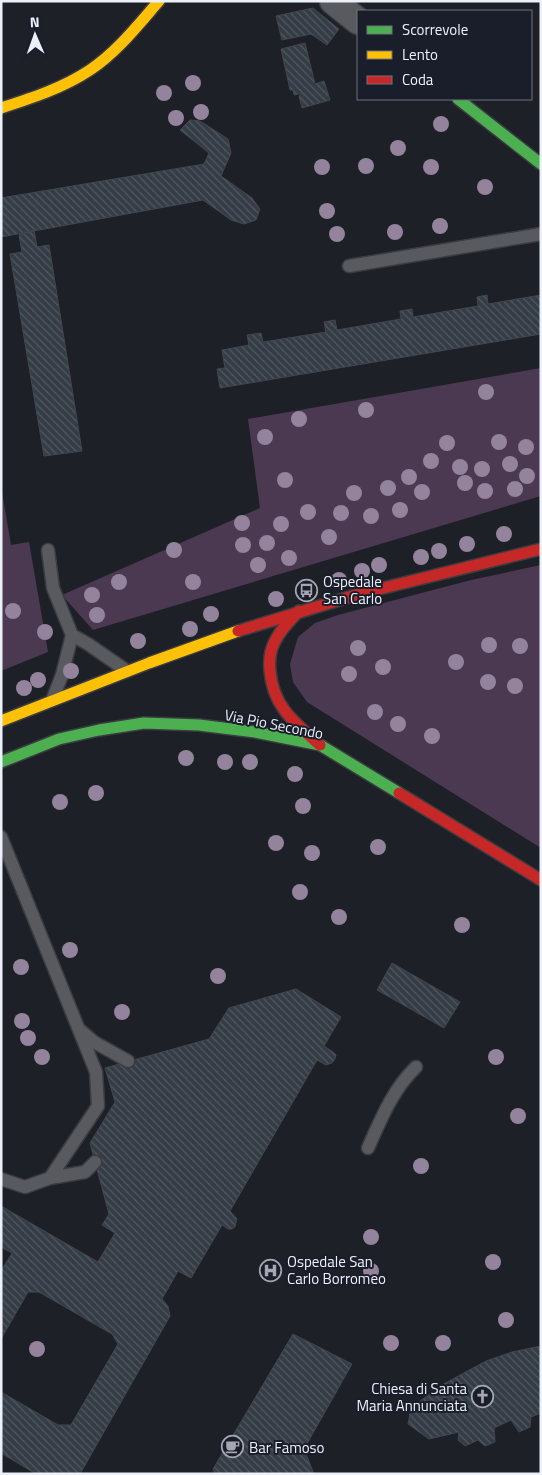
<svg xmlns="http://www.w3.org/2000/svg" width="542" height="1475" font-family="'Titillium Web',sans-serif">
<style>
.green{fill:#4b3951}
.building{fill:url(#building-back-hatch);stroke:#43464c}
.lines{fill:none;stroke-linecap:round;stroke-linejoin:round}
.lane-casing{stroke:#3a3c42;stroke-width:15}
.street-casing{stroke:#3a3c42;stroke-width:29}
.fast-casing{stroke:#3a3c42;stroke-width:14}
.slow-casing{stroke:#3a3c42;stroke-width:14}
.jam-casing{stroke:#3a3c42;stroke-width:14}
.lane{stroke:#585a60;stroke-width:12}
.street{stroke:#585a60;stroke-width:26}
.fast{stroke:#4caf50;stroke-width:11}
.slow{stroke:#ffc107;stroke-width:11}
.jam{stroke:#c62828;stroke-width:11}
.tree{fill:#93839c}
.labels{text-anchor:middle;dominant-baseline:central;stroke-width:4;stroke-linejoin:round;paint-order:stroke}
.poi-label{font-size:15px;fill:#ecf0f9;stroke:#1a1e2b;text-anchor:start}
.street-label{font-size:15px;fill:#ecf0f9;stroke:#1a1e2b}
</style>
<defs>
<pattern id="building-back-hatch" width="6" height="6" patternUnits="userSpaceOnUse" patternTransform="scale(1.25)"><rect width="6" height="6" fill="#343c45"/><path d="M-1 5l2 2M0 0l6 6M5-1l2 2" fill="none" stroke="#525861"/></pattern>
</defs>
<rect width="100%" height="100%" fill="#1e2027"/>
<path class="green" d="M541,368V496L93,630L62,595L260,508L248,419Z
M1,486L11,545L29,542L48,652L1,671Z
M541,565V848L307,702L293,682L290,664L298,637L315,623L338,615L471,580Z"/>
<path class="building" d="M313,8L339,29L327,45L311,34L282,40L276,16Z
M305,43L315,84L324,81L330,100L302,108L299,96L303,93L294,95L293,90H290L281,49Z
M190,120L200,121L228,139L231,153L221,176L252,198L260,209L256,220L244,224L231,220L203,200L1,237V198L204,164L209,153L180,130Z
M34,230L37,247L49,245L82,451L44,456L10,254L22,252L19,235Z
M487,295L488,304L541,295V334L220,388L217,369L225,368L222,350L249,345L247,335L261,333L263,342L326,332L324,322L335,320L337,330L401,319L400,311L412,309L413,317L478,306L477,297Z
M392,963L460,1002L444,1028L377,990Z
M296,989L341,1017L324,1046L333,1052L336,1055L335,1059L332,1063L326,1065L317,1060L230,1211L237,1219L235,1227L232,1229H228L222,1225L191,1278L178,1271L162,1299L168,1306L170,1316L80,1474H36L1,1453V1392L58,1425H71L118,1344L112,1334L39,1292H28L1,1339V1271L12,1253L1,1247V1206L98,1262L115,1233L102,1225L109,1214L90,1143L115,1102L105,1068L209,1039L229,1008Z
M293,1334L352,1364L304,1449L314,1474H215L213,1469Z
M541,1346V1413L531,1417L530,1427L519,1432L511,1420L494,1428L495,1442L485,1446L478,1440L465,1446L458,1440L459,1432L429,1439L408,1424L411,1408L440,1386L486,1361L512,1352Z"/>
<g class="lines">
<defs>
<path id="lane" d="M349,266L541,234
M48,550L53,588L72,635L62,675L53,698
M72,635L88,644L127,671
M1,837L96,1072L98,1106L50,1178L25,1187L1,1179
M80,1030L94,1042L128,1061
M368,1148C381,1119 393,1089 416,1067
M50,1178L85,1172L95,1162"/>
<path id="street" d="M333,1L358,21"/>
<path id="fast" d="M458,99L541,164
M1,762L59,739L99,730L144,723L199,725L255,732L320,745L399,793"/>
<path id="slow" d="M1,108C32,98 63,88 90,70C117,52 138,25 159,1
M1,721L149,663L238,631"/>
<path id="jam" d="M299,611C290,620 281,629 275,641C270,650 269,661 270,671C273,707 295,723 320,745
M238,631L359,594L541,549
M399,793L541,880"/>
</defs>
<use href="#lane" class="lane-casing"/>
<use href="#street" class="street-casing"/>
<use href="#fast" class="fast-casing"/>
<use href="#slow" class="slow-casing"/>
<use href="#jam" class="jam-casing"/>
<use href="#lane" class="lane"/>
<use href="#street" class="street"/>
<use href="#fast" class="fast"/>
<use href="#slow" class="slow"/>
<use href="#jam" class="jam"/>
</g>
<g class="tree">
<circle cx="193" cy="83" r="8"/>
<circle cx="164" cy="93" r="8"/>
<circle cx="201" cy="112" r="8"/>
<circle cx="176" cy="118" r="8"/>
<circle cx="441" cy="124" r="8"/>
<circle cx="398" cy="148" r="8"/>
<circle cx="366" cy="166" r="8"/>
<circle cx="322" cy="167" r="8"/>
<circle cx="431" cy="167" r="8"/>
<circle cx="485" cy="187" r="8"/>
<circle cx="327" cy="211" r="8"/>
<circle cx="440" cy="226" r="8"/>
<circle cx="395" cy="232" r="8"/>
<circle cx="337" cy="234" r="8"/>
<circle cx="486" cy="392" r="8"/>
<circle cx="366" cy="410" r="8"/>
<circle cx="299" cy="419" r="8"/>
<circle cx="265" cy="437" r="8"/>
<circle cx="499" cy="442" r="8"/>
<circle cx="447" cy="443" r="8"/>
<circle cx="526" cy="447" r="8"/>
<circle cx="431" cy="461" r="8"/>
<circle cx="510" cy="464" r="8"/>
<circle cx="460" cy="467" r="8"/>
<circle cx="482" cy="469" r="8"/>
<circle cx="527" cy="476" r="8"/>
<circle cx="409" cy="477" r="8"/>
<circle cx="285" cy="480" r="8"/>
<circle cx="465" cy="483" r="8"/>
<circle cx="388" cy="488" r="8"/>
<circle cx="515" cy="489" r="8"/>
<circle cx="485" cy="491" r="8"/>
<circle cx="422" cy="492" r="8"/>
<circle cx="354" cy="493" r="8"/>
<circle cx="400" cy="510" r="8"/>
<circle cx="308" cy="512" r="8"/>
<circle cx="341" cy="513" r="8"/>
<circle cx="371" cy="516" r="8"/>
<circle cx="242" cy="523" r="8"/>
<circle cx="281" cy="524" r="8"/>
<circle cx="504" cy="534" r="8"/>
<circle cx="329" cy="537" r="8"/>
<circle cx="267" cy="543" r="8"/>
<circle cx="467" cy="544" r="8"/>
<circle cx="243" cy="545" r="8"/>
<circle cx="174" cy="550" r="8"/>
<circle cx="439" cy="551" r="8"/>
<circle cx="421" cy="557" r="8"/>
<circle cx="289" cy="558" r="8"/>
<circle cx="258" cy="565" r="8"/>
<circle cx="379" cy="565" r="8"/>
<circle cx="362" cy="571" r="8"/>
<circle cx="339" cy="580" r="8"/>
<circle cx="119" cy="582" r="8"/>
<circle cx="193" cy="582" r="8"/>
<circle cx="92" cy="595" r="8"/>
<circle cx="276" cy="599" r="8"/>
<circle cx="13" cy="611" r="8"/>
<circle cx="211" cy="614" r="8"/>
<circle cx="97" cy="615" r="8"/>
<circle cx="190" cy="629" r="8"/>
<circle cx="45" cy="632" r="8"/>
<circle cx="138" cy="641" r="8"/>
<circle cx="489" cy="645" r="8"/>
<circle cx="520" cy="646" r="8"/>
<circle cx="358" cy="648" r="8"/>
<circle cx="456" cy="662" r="8"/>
<circle cx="383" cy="667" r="8"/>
<circle cx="71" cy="671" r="8"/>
<circle cx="349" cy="674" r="8"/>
<circle cx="38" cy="680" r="8"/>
<circle cx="488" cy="682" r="8"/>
<circle cx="515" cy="686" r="8"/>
<circle cx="24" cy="688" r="8"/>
<circle cx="375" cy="712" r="8"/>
<circle cx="398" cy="724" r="8"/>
<circle cx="432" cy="736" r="8"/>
<circle cx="186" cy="758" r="8"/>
<circle cx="225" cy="762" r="8"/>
<circle cx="250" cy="762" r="8"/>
<circle cx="295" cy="774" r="8"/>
<circle cx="96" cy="793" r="8"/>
<circle cx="60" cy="802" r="8"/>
<circle cx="303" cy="806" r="8"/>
<circle cx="276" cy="843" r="8"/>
<circle cx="378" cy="847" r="8"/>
<circle cx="312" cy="853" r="8"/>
<circle cx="300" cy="892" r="8"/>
<circle cx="339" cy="917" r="8"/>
<circle cx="462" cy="925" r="8"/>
<circle cx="70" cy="950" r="8"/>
<circle cx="21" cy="967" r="8"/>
<circle cx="218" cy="976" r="8"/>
<circle cx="122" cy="1012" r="8"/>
<circle cx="22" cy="1021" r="8"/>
<circle cx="28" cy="1038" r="8"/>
<circle cx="42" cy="1057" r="8"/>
<circle cx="496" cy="1057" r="8"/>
<circle cx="518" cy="1116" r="8"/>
<circle cx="421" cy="1166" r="8"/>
<circle cx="371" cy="1237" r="8"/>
<circle cx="493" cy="1262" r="8"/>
<circle cx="371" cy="1271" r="8"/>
<circle cx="506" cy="1320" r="8"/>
<circle cx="391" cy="1343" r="8"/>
<circle cx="443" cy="1343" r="8"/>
<circle cx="37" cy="1349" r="8"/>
</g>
<defs>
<symbol id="bus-ring" viewBox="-11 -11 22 22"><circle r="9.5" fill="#1a1e2b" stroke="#a4a7b0" stroke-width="1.5"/><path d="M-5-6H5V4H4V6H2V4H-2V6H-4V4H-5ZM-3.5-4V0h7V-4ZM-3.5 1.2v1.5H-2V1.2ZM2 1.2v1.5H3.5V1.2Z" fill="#a4a7b0"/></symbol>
<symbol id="hospital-ring" viewBox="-11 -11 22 22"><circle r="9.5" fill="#1a1e2b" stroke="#a4a7b0" stroke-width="1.5"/><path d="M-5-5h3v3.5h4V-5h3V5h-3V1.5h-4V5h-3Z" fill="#a4a7b0"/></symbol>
<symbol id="church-ring" viewBox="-11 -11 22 22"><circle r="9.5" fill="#1a1e2b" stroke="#a4a7b0" stroke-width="1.5"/><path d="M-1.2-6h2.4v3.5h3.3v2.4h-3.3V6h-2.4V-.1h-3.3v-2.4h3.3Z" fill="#a4a7b0"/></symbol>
<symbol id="cafe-ring" viewBox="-11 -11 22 22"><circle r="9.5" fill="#1a1e2b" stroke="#a4a7b0" stroke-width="1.5"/><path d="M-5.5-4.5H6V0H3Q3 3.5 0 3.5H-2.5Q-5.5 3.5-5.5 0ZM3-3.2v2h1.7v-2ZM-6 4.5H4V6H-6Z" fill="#a4a7b0"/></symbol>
</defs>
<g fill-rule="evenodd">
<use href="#bus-ring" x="294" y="578" width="25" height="25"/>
<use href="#hospital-ring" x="258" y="1258" width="25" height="25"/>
<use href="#church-ring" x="470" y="1384" width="25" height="25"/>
<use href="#cafe-ring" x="220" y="1434" width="25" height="25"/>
</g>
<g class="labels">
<g class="poi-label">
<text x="323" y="581">Ospedale<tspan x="323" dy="17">San Carlo</tspan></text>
<text x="287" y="1261">Ospedale San<tspan x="287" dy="17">Carlo Borromeo</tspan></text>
<text x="467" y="1388" text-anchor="end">Chiesa di Santa<tspan x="467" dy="17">Maria Annunciata</tspan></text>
<text x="249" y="1447">Bar Famoso</text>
</g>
<g class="street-label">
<text transform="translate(274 724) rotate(11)">Via Pio Secondo</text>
</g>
</g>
<rect width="542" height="1475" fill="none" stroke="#ecf0f9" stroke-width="5"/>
<rect x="357" y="10" width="175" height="90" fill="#1a1e2b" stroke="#6e727d"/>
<rect x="367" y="26" width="25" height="8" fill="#4caf50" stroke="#6e727d"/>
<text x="402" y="35" font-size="15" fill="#ecf0f9">Scorrevole</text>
<rect x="367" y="51" width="25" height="8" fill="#ffc107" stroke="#6e727d"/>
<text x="402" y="60" font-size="15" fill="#ecf0f9">Lento</text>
<rect x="367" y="76" width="25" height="8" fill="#c62828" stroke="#6e727d"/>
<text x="402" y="85" font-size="15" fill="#ecf0f9">Coda</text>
<g transform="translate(35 35) rotate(358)" stroke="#1a1e2b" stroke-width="4" paint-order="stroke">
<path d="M0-4L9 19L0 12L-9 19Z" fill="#ecf0f9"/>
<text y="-8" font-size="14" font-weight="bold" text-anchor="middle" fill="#ecf0f9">N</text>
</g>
</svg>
